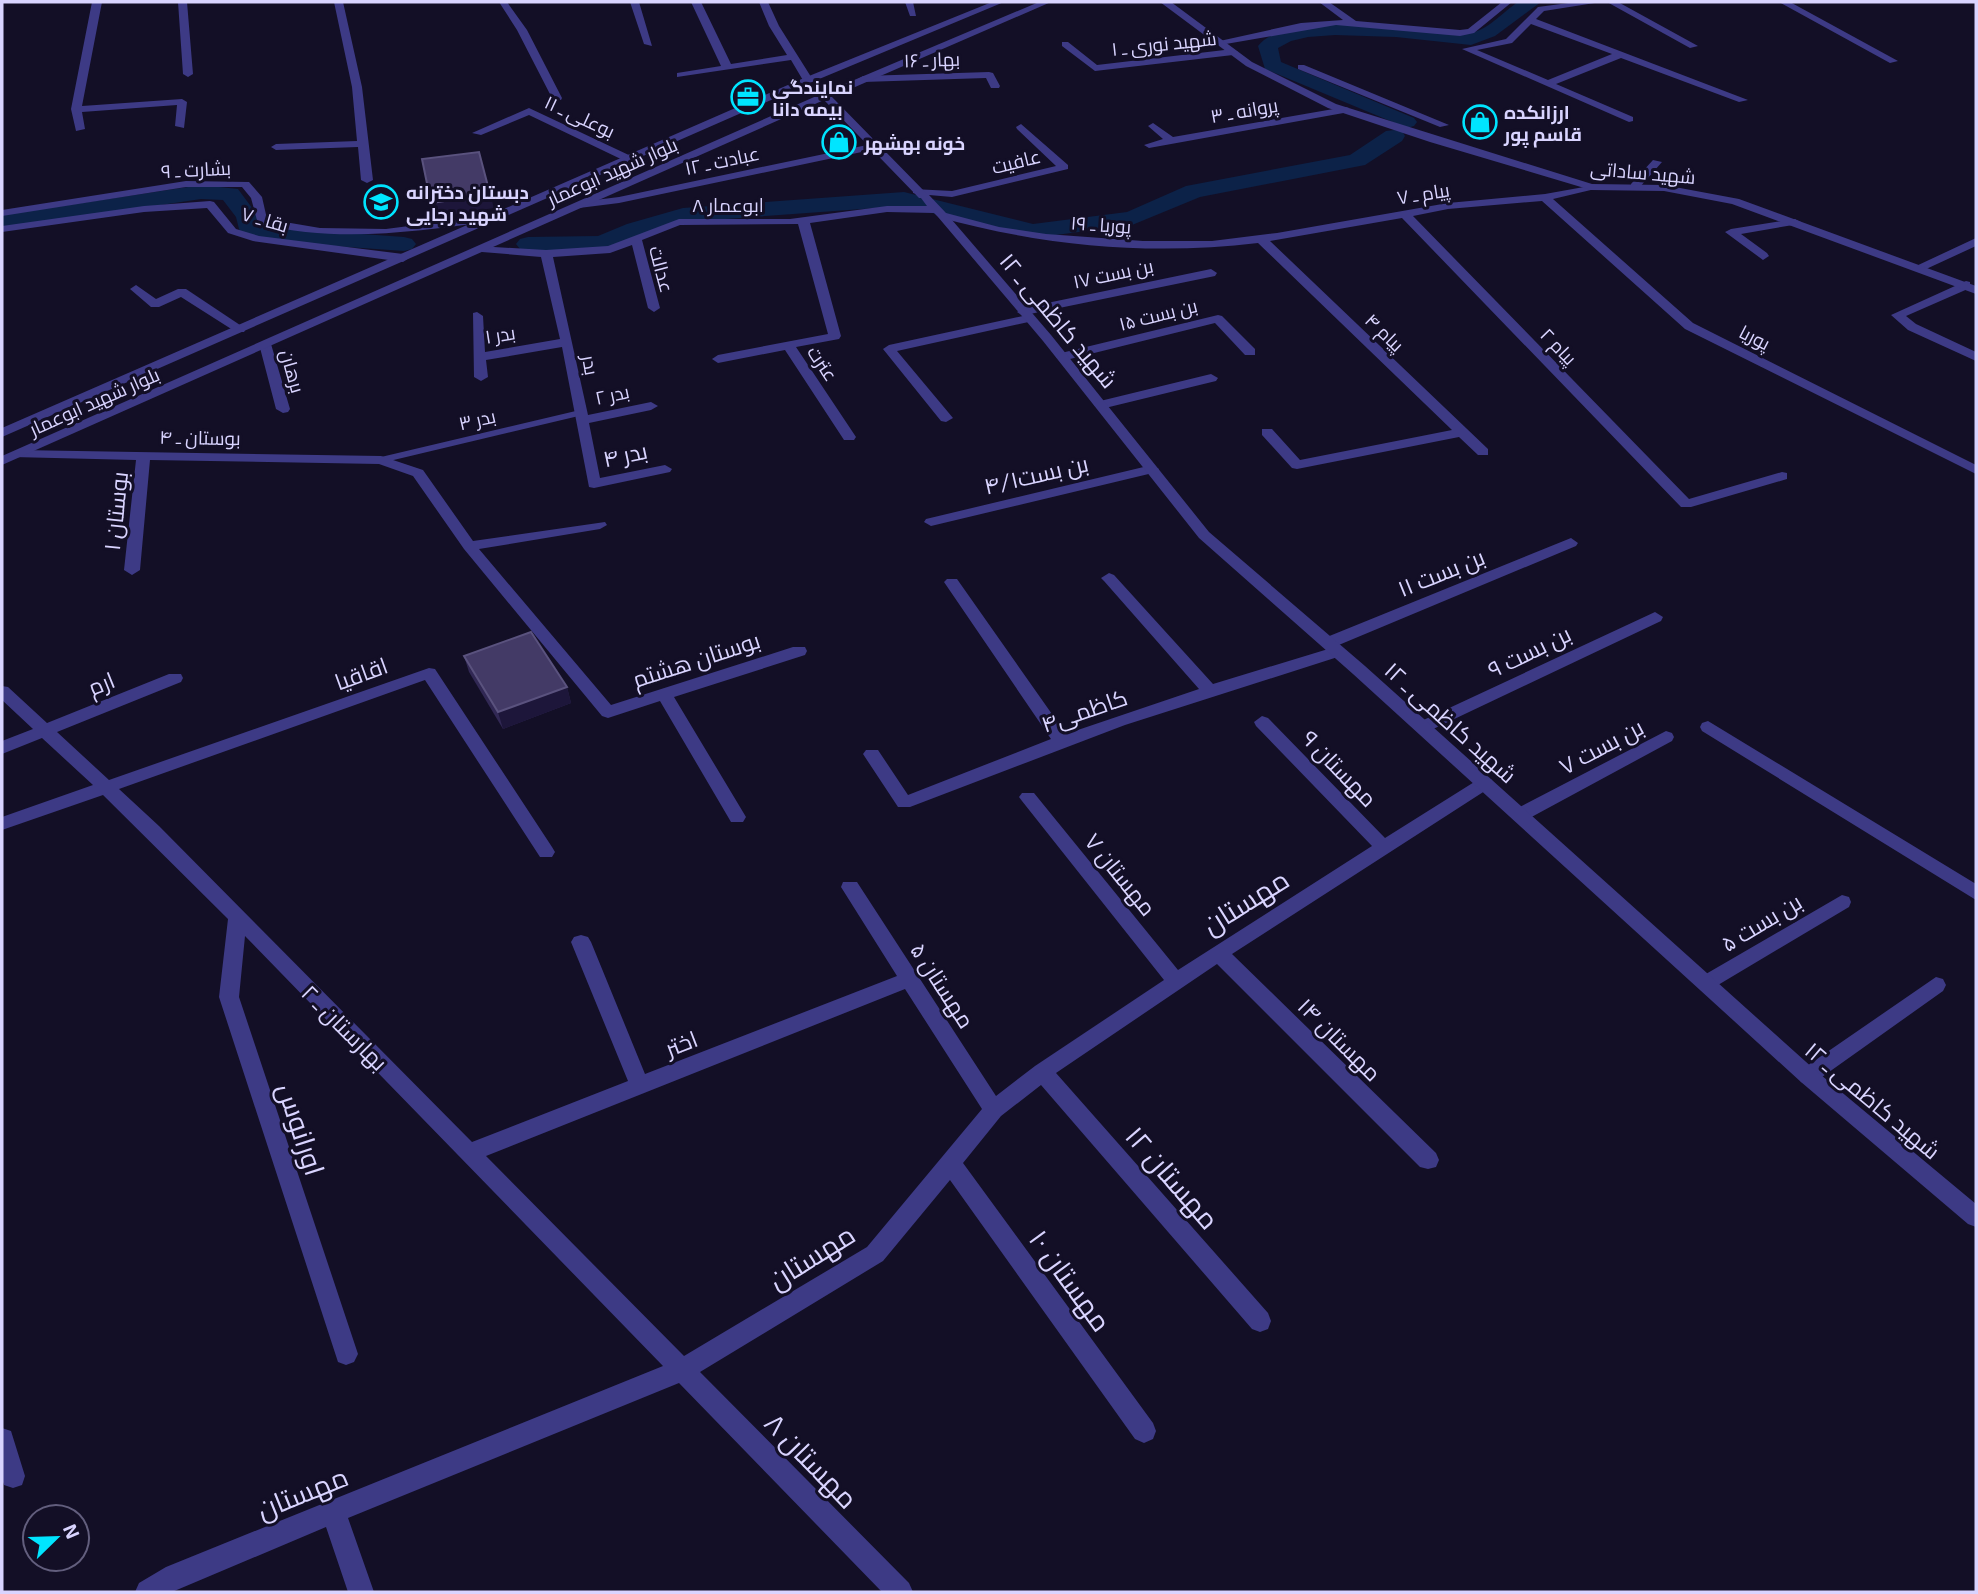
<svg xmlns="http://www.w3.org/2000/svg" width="1978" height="1594" font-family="'Exo 2',Cairo,sans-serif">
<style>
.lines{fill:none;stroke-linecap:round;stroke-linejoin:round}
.canal{fill:#0c2248;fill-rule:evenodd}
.service{fill:#3d3a85;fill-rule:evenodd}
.minor{fill:#3d3a85;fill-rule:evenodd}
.tertiary{fill:#3d3a85;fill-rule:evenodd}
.wall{fill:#312854}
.shaded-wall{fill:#1d163a}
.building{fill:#433a66;stroke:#5a527e;stroke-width:2}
.labels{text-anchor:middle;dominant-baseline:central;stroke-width:6;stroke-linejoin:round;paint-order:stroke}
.far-street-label{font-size:19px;fill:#d9d4ff;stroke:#130f26}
.far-poi-label{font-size:19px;font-weight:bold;fill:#d9d4ff;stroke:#130f26;text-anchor:start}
.street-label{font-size:23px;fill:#d9d4ff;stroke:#130f26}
.near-street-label{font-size:28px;fill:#d9d4ff;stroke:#130f26}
</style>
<rect width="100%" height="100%" fill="#130f26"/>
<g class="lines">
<path class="canal" d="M1518,2H1541L1495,36L1471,45L1396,37L1335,35L1308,37L1291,41L1278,48L1281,62L1414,118L1417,122L1414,126L1407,128L1265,69L1258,46C1282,14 1389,25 1426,29C1439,30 1455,34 1469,33C1486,32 1504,11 1518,2Z
M1394,130L1402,131L1405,136L1402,141L1365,165L1200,197L1132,225L1033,238L904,206L685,222L601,250L528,251L520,249L516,244L520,239L528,237L598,236L627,224L683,208L904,192L1033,224L1127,212L1186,186L1350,155L1386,131Z
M201,185L238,189L258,216L259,224L266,227L404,237L412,239L416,244L412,249L404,251L262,241L240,233L236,217L223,200L201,199L2,229V215Z"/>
<path class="service" d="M580,410L583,411V415L381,463L376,460L381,457Z"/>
<path class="minor" d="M92,2H102L82,106L182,99L187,102L184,128L175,126L177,105L82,112L85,129L76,131L71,109Z
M178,2H187L193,74L188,77L183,74Z
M334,2H343L362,87L373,180L367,183L361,180L358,147L276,150L271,147L276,144L357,141L352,87Z
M499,2H507L527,30L562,98L561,100L552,98L517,30Z
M630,2H639L652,46L644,44Z
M691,2H701L731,64L787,55L769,26L759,2H768L779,26L813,80L804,82L791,60L677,77V73L721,66Z
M905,2H913L916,16H910Z
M1319,2H1329L1356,21L1460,30L1468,29L1502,2H1512L1474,33L1460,36L1336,25L1220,45L1215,42L1301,23L1343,20Z
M1576,2H1601L1544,11L1536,19L1748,100L1739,102L1621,58L1556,84L1633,117V121L1629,122L1462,49L1506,39L1538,7ZM1531,24L1612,54L1548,80L1477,50L1512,43Z
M1607,2H1618L1698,46L1690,48Z
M1779,2H1790L1898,61L1890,63Z
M1062,42H1068L1097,65L1233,49L1238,52L1233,55L1095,71L1062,46Z
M1298,65H1304L1449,125L1440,127L1298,69Z
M989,72L993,73L1000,86L999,88H991L986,78L863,82L858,79L863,76Z
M1345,107L1349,108V112L1149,148L1144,145L1163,139L1148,126L1153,123L1173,137Z
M529,108L633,157L634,159L625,161L529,115L481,135L472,133Z
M1021,124L1068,165V169L952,197L929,195L946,213L999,227L1046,234L1143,241H1212L1277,233L1448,203L1545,194L1595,185V189L1553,199L1693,323L1976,465V474L1685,329L1542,201L1448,209L1413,216L1689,499L1782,472L1787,473V479L1691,507H1681L1402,218L1270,241L1488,449V455H1478L1459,437L1297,469L1292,468L1262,435V429H1272L1300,460L1452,430L1258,243C1150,256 1042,246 938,217L934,213L887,212L810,223L841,336L839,339L796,347L856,437L854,440H844L785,350L718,363L712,359L718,355L828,334L798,224L680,225L642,240L660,308L654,312L648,308L632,245L610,253L553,257L588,415L651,402L658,406L651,410L589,423L600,478L665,465L672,469L670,472L594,488L589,487L562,347L486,360L488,377L481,381L474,377L473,313L477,312L483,316L485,352L560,339L541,257L482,252L476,248L478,246L546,250L608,246L679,219H790L887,206H927L918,194L913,193V189L952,191L1056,166L1017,129L1016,127Z
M872,144L876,145V149L619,203L579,208L573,205L579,202L619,197Z
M1653,160L1662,162L1639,188H1631V184Z
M186,181L249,182L262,197L267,219L320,228L386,229L493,215L499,218L493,221C411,232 340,243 258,224L251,198L242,187H186L2,216V210Z
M210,201L214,202L236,229L259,236L403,254L409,258L403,262L253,241L228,233L207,208L144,212L2,232V226L144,206Z
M1795,219L1801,222L1799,224L1741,234L1767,253L1769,256L1763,260L1725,232L1731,229Z
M1976,238V246L1924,270L1914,267Z
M1211,269L1217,273L1215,276L1030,314L1035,318L1033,321L897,351L953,418L946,422L941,421L883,349L889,345L1023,316L1017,312L1023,308Z
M1966,281L1970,282V288L1906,316L1916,324L1976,352V361L1908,330L1891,315Z
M136,285L156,299L178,289H186L246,329L244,332H236L181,297L159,307H151L130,289Z
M1218,315L1222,316L1255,349V355H1245L1215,323L1062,361L1056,357L1057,354Z
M265,340L271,344L290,409L288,412L283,413L276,409L259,344Z
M1211,374L1218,378L1216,381L1101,409L1094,405L1096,402Z
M18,450L381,456L423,470L473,541L605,522L607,525L600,529L479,549L611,705L793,647H805L807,651L805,655L674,697L746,817L743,822H731L660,701L608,718L602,716L464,549L413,476L379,464L150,460L140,570L132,575L124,570L136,460L13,457L11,454Z
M1152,465L1159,469L1157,472L931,526L924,522L926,519Z
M1571,538L1578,543L1576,546L1334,647L1328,648L1320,643L1322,639Z
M1109,573L1114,575L1213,684L1338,646L1346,651L1344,655L1125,725L910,807H898L863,754L866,750H878L908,795L1051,739L944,582L947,579H957L1066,734L1199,689L1104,581L1101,578Z
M1655,612L1663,617L1661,621L1429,731L1423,733L1415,727L1417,723Z
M429,668L435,669L552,847L555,852L552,857H540L425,680L119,789L159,826L472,1142L628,1081L571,942L574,937L581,935L588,937L591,942L645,1074L897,976L841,887L843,882H857L996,1096L1035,1066L1164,980L1022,801L1019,797L1022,793H1034L1178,970L1372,846L1256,726L1254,722L1262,716L1268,718L1385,838L1479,779H1491L1494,783L1491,787L1232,954L1436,1153L1439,1160L1436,1167L1428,1169L1420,1167L1217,964L1056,1073L1268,1313L1271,1321L1268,1329L1260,1332L1252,1329L1041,1085L1001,1116L963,1163L1153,1423L1156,1431L1153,1439L1144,1443L1135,1439L950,1180L883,1261L700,1372L909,1583L913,1592H882L679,1383L348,1518L374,1592H348L326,1527L172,1592H135L139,1583L166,1567L663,1366L245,936L239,997L358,1354L354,1362L346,1365L338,1362L219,997L228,919L103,795L2,830V817L93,785L42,738L2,754V741L33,729L2,700V686L8,687L47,723L169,674H181L183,678L181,682L57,732L109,780ZM905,989L982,1109L867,1247L684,1356L486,1156Z
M1708,721L1976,884V900L1702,731L1700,727L1702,723Z
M1666,731L1672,733L1674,737L1672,741L1526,820H1514L1511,815L1514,810Z
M1842,895L1849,897L1851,902L1849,907L1713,988L1706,991L1699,988L1696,983L1699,978Z
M1936,977L1943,979L1946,985L1943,991L1815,1082L1808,1085L1801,1082L1798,1076L1801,1070Z
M2,1428L11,1431L25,1476L22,1485L13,1488L4,1485L2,1479Z"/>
<path class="tertiary" d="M992,2H1004L812,82L2,437V428L804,78Z
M1039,2H1051L832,97L927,194V198H919L824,100L2,465V456L821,94Z
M1160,2H1171L1252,62L1336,104L1592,184L1664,185L1739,199L1976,286V294L1732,204L1664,191L1591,190L1430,142L1328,108L1246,66Z
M938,213H946L1051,335L1209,532L1365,666L1815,1070L1976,1204V1227L1968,1224L1801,1082L1353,674L1199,538L1043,341L938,217Z"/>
</g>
<path class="wall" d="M464,656L567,687L571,703L503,729L469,672Z"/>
<path class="shaded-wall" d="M490,194L494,208L435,217L431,203Z
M567,687L571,703L503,729L498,712Z"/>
<path class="building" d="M479,152L490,194L431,203L422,159Z
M531,632L567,687L498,712L464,656Z"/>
<defs>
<symbol id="office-ring" viewBox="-11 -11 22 22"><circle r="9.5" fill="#130f26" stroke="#00e5ff" stroke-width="1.5"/><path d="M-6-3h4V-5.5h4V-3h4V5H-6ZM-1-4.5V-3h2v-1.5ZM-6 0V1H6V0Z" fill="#00e5ff"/></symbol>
<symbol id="shop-ring" viewBox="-11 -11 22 22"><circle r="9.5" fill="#130f26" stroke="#00e5ff" stroke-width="1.5"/><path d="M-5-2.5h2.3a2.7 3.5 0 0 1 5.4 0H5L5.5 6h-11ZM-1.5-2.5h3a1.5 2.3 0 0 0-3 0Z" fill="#00e5ff"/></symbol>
<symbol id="school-ring" viewBox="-11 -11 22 22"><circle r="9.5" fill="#130f26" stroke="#00e5ff" stroke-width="1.5"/><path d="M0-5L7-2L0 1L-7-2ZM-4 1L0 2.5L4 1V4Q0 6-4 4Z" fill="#00e5ff"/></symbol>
</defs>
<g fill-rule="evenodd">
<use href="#office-ring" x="729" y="78" width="38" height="38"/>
<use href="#shop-ring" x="1461" y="103" width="38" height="38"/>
<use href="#shop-ring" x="820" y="123" width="38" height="38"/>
<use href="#school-ring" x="362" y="183" width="38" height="38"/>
</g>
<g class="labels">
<g class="far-street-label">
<text transform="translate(1164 43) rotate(-6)">شهید نوری ـ ۱</text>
<text transform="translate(932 59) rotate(-2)">بهار ـ ۱۶</text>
<text transform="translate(1244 110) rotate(-10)">پروانه ـ ۳</text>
<text transform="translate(580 116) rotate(25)">بوعلی ـ ۱۱</text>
<text transform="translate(722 160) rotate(-12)">عبادت ـ ۱۲</text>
<text transform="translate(1016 161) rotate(-14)">عافیت</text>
<text transform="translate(196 169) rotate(-3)">بشارت ـ ۹</text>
<text transform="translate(612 171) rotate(-24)">بلوار شهید ابوعمار</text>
<text transform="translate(1643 172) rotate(5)">شهید ساداتی</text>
<text transform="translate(1423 193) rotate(-9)">پیام ـ ۷</text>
<text x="728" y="204">ابوعمار ۸</text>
<text transform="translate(265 219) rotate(16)">بقا ـ ۷</text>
<text transform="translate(1101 224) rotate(4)">پوریا ـ ۱۹</text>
<text transform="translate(662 269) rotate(75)">عدالت</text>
<text transform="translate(1113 273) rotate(-12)">بن بست ۱۷</text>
<text transform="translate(1158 314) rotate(-14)">بن بست ۱۵</text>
<text transform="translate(1385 332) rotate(44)">پیام ۴</text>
<text transform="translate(500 334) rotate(-9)">بدر ۱</text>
<text transform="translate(1755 337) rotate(27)">پوریا</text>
<text transform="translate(1559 346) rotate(46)">پیام ۲</text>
<text transform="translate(823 363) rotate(56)">عترت</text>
<text transform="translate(591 365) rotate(80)">بدر</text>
<text transform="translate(293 371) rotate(74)">برهان</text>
<text transform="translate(612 394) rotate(-12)">بدر ۲</text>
<text transform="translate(94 401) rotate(-24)">بلوار شهید ابوعمار</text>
<text transform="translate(477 419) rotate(-13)">بدر ۳</text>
<text transform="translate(200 437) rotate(1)">بوستان ـ ۴</text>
</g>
<g class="far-poi-label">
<text x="772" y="86">نمایندگی<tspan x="772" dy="22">بیمه دانا</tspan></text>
<text x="1504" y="111">ارزانکده<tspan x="1504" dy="22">قاسم پور</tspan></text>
<text x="864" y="142">خونه بهشهر</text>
<text x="406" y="191">دبستان دخترانه<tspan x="406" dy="22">شهید رجایی</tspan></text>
</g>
<g class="street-label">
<text transform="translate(1059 320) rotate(50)">شهید کاظمی ـ ۱۲</text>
<text transform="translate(625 454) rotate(-12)">بدر ۴</text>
<text transform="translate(1036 474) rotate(-13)">بن بست۴/۱</text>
<text transform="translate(115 511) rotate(-84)">بوستان ۱</text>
<text transform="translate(1441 572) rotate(-22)">بن بست ۱۱</text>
<text transform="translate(1529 651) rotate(-26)">بن بست ۹</text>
<text transform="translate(696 659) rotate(-18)">بوستان هشتم</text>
<text transform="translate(361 673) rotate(-20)">اقاقیا</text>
<text transform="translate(101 683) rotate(-22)">ارم</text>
<text transform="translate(1084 710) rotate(-19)">کاظمی۴</text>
<text transform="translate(1451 722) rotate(42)">شهید کاظمی ـ ۱۲</text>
<text transform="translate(1601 746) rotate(-28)">بن بست ۷</text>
<text transform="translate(1340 768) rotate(46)">مهستان ۹</text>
<text transform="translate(1121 874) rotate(51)">مهستان ۷</text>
<text transform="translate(1761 922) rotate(-31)">بن بست ۵</text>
<text transform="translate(943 985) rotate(57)">مهستان ۵</text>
<text transform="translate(345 1027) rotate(45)">بهارستان ـ ۲</text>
<text transform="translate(1340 1039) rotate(45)">مهستان ۱۴</text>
<text transform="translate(681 1043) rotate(-21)">اختر</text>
<text transform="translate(1873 1100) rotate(40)">شهید کاظمی ـ ۱۲</text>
</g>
<g class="near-street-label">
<text transform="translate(1245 901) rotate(-32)">مهستان</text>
<text transform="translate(302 1129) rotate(72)">اورانوس</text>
<text transform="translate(1173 1177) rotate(49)">مهستان ۱۲</text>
<text transform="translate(811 1256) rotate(-32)">مهستان</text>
<text transform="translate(1071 1280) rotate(54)">مهستان ۱۰</text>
<text transform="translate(812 1460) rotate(46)">مهستان ۸</text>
<text transform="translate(302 1492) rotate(-22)">مهستان</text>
</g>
</g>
<rect width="1978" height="1594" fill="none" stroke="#d9d4ff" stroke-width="7"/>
<g transform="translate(56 1538) rotate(67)"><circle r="33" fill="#130f26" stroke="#625e7d" stroke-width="2"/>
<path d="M0-5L12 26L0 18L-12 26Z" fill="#00e5ff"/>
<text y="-10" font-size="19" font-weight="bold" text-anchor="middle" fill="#d9d4ff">N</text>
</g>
</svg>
